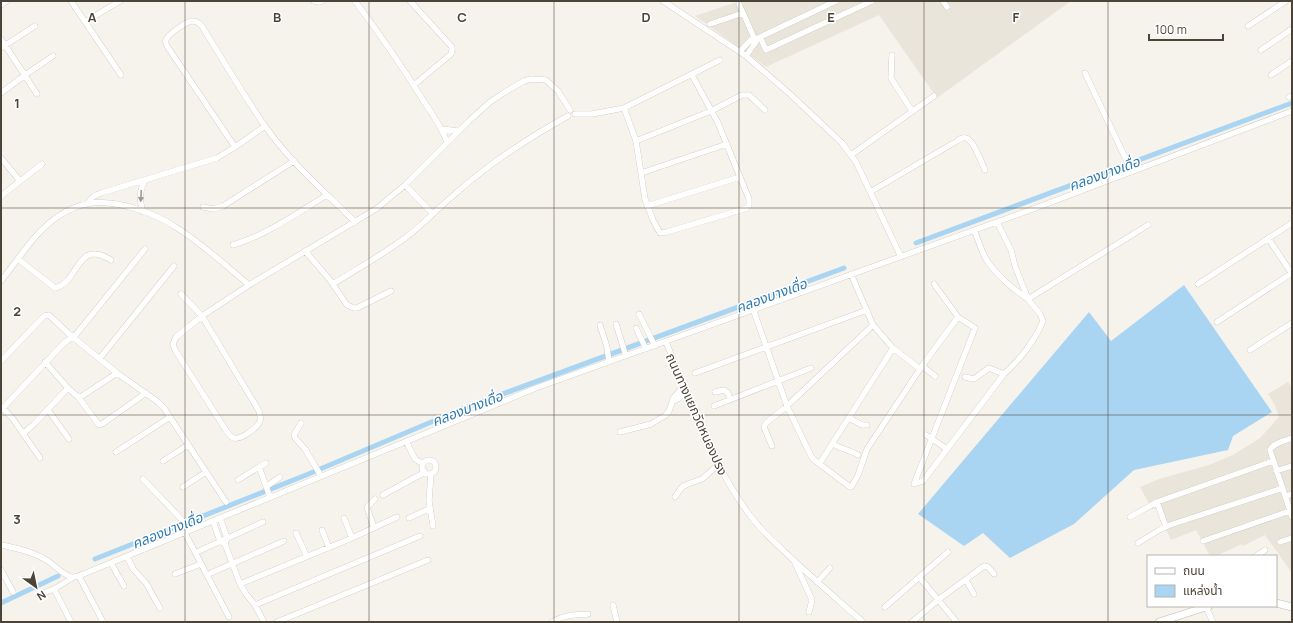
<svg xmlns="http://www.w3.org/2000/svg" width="1293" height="623" font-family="Manrope,'Noto Sans Thai',sans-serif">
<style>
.residential{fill:#eae5da}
.water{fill:#a9d4f2}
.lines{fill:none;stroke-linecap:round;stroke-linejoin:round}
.canal{stroke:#a9d4f2;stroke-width:5}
.minor-casing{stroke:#c2bbae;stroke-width:6}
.tertiary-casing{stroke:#c2bbae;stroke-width:8}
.minor{stroke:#fff;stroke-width:5.5}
.tertiary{stroke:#fff;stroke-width:7}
.oneway{fill:#9c9892}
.grid{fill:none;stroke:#4b4439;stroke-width:1;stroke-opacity:0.55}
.labels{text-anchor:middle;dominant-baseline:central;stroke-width:3;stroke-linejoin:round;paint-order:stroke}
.street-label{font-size:13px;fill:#4b4439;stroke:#fff}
.water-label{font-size:14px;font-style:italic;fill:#2e7ab2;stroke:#fff}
.grid-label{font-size:13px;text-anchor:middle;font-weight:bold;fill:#4b4439;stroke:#fff;stroke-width:3;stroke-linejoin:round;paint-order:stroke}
</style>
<rect width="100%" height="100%" fill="#f6f3ec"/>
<path class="residential" d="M740,1H1071L937,98L879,15L766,67L695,16Z
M1288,382L1292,388V573L1265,535L1243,546L1242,544L1216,556H1210L1196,530L1171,540L1156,508L1152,509L1140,487L1159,479L1209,465L1233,455L1260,438L1279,417L1275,405L1268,394Z"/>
<path class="water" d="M1184,285L1272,412L1233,436L1228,450L1134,470L1074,524L1010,558L983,533L964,546L918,514L1089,312L1111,341Z"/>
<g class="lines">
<path class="canal" d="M916,243L1292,103
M95,559L306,475L462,409L844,268
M1,603L58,576"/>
<defs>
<path id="minor" d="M71,1L121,75
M314,1L319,2L322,1
M355,1C379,33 402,66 423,100C432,114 442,127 447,142
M410,1L452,47V50L451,54L414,85
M663,1L746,56L790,94L842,143L856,162L901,257
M943,1L947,7
M739,4L756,42L746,56
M1,5L7,1
M85,22L120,1
M710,24L743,13
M1248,26L1286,1
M760,37L766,50L872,1
M1,39L37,94
M1,48L35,26
M1261,50L1292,29
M740,51L752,39H756L836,1
M892,55L891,78L912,111
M1085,73L1132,172
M1271,75L1292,61
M1,93L25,75L53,56
M1289,97L1292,96
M624,108L636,141L645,199L653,220L660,233L667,232L747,208L749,206V199L718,123L692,75
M575,114H592L624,108L720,60
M442,129L458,131
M636,141L711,111L742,95H749L765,110
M235,147L167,46C166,44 165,42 166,40C167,35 187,21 192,21C196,21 199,23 201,25C222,58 242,93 265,126C290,162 324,191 355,222
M851,155L934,96
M1,158L20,181
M641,173L727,144
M405,185L433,214
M870,192L957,141C959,139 963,137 966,138C973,139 982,164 985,170
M1,196L42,164
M87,204C90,198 95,195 101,193L217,158L235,147L265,126
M647,206L740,177
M203,207L213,209L223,206L294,161
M143,212C139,198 139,193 145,180
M974,230C978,239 981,250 986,259C995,274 1014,290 1028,299L1148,225
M1268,238L1292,274
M233,245C267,235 297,213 327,195
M305,251L330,280L347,305L354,308H357L391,291
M18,259L55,288C80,282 76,238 111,260
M851,274L873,325L893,348L920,369
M1,281C18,260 34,233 57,217C67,210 78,205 91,203C118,200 155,213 177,228C203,244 226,266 249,285
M333,284C357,269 382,255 405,238C423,225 438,208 455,194C490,163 528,138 568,116
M934,284L958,317L975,328L914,484L923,481L1004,374C1019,361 1036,339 1043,321L1040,314L1028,299L1015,266L1011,250L997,222
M1198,284L1292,223
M181,294L202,316L259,411C260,415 261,417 260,421C258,427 241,440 234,438C231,438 229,434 227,432L175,350L173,344L176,337L202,316L249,285L376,209L405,185L469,121L490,102L505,92L524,81L531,79L546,80L558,91L570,110
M753,309L787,406L810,454L813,459L850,487L852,486L858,475L867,449L922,366L958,317
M639,314L655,346
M1217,322L1292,273
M616,324L626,356
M600,325L607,347L609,362
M636,328L646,349
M666,342C691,402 712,466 752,518C762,531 774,542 786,553C811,577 837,599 863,622
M1250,350L1292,323
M100,358L174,266
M1,361L44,316L49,315L68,333L117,373L158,402L164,408L226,502
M45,362L68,388
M922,366L935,376
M695,373L867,310
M965,377L974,379L989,368L1004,374
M715,392L724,390L728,393L730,399
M79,398L99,425L102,424L146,393
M673,401L678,399L686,391
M1,406L13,419L40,458
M714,406L811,368
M1,410L63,344L68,340L74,337L145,249
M48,410L69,439
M849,418L862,425H867
M301,423L294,435L295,438L305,449L321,476
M620,432L651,424L666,415L669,411L674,397L684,386
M24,433L34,424L68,388L79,398L117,373
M926,435L947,449
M1292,438C1285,441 1273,443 1270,450L1292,517
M406,441L415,459L423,464
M833,444C841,449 850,450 858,455
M772,446L764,427L766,423L787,406L873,325
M116,452L170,417
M422 467a7 7 0 1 1 14 0a7 7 0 1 1-14 0Z
M163,461L188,445
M266,463L259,467L270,497
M820,463L893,348
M1276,471L1292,466
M431,474L429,501L433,526
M143,479L185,523L190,530
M238,480L259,467
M183,487L206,472
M266,487L280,477
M383,495L425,472
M1286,496L1292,494
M675,497L682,487L688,484L702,479L718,465
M1157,502L1166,527
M1130,517L1157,502L1273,461
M344,518L352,538
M409,518L429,509
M213,521L220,541L225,544L227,538L220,518
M374,528L367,507L375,499
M322,530L329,548
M185,533L229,617
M296,533L307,557
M1203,541L1290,511
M1280,542L1292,538
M1138,543L1161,529L1170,525L1283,488
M225,544L240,584L246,594L255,605L264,622
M1,545C17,548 34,552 48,561C55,566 62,574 71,577C75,578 81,575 86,573L536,388L1033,209L1292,111
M199,551L263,522
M127,556L133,569L146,583L160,608
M1256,556L1265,550
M111,563L124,586
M795,563L812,600L809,612
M1,570L13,592
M211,573L284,541
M175,574L201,564
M79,576L103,622
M920,578L955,620V622
M966,580L974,594
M817,582L830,568
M240,584L352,538L397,517
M54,589L71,622
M38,595L54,589L74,577
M255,605L420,536
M613,605L617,622
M885,607L948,552
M1206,607L1213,622
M277,622L428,560
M552,622C563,615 575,615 588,614
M912,622L938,600L984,566L988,567L994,574"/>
<path id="tertiary" d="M1276,603L1292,607
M1159,622L1209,606"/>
</defs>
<use href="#minor" class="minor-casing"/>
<use href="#tertiary" class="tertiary-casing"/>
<use href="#minor" class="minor"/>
<use href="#tertiary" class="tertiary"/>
</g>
<defs><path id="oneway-solid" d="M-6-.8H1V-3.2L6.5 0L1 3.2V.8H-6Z"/></defs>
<use class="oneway" href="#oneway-solid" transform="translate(141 196) rotate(93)"/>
<path class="grid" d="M185,1V622M369,1V622M554,1V622M739,1V622M924,1V622M1108,1V622M1,208H1292M1,415H1292"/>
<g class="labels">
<g class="street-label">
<text transform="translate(697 414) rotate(66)">ถนนทางแยกวัดหนองปรง</text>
</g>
<g class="water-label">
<text transform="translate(1104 173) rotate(-20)">คลองบางเดื่อ</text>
<text transform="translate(771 295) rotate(-20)">คลองบางเดื่อ</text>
<text transform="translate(467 408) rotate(-21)">คลองบางเดื่อ</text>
<text transform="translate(167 530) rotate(-22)">คลองบางเดื่อ</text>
</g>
</g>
<g class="grid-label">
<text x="92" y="22">A</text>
<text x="277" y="22">B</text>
<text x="462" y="22">C</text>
<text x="646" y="22">D</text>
<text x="831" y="22">E</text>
<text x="1016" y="22">F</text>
<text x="17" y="108">1</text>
<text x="17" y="316">2</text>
<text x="17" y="524">3</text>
</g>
<rect width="1293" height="623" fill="none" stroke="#4b4439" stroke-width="4"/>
<rect x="1147" y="555" width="130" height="52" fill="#ffffff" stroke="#b7b4b0"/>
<rect x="1155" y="568" width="20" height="6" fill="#ffffff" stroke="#b7b4b0"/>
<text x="1183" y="575" font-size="12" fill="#4b4439">ถนน</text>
<rect x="1155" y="585" width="20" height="12" fill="#a9d4f2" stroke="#b7b4b0"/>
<text x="1183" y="595" font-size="12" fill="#4b4439">แหล่งน้ำ</text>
<g transform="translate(36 587) rotate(147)" stroke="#ffffff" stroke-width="3" paint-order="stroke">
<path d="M0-3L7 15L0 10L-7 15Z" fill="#4b4439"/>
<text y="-6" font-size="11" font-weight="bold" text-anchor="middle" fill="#4b4439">N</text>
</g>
<path d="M1149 34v6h74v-6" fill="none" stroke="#4b4439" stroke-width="2"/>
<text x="1155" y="34" font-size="12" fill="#4b4439" stroke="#ffffff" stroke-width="3" paint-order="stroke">100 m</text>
</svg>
